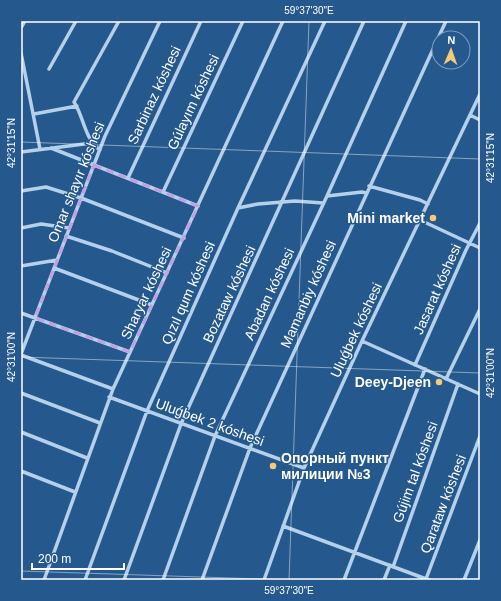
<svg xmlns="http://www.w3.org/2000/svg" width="501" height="601" font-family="Arial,sans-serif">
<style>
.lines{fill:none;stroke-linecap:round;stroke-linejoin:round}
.minor{stroke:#b5d0eb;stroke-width:3.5}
.marked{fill:none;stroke:#c4a0e2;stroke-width:3;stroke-dasharray:8 5;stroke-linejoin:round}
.ticks{fill:none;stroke:#fff;stroke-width:1;stroke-opacity:0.45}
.poi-dot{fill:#f5ca79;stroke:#25598d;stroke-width:1.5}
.labels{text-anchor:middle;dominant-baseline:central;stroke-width:3;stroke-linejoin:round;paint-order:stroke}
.street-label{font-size:14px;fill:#fff;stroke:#25598d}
.poi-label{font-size:14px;font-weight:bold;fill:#fff;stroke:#25598d;text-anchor:end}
.neatline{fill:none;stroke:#fff;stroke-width:1.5}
.ticks-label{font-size:10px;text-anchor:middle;fill:#fff}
</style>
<rect width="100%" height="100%" fill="#25598d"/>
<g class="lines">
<path class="minor" d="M21,28L25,21
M21,53L40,149
M49,69L76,21
M34,114L77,106
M470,115L480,120
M51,148L198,206
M100,150C84,138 84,117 74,102L119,21
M21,152L92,143
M128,178L201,21
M369,186L420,200L428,204
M21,191L46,187L81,198L184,238
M163,192L243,21
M327,196L362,192L366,193
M238,208L258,204L295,201L323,203
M420,220L480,248
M21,228L41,224L69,228
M66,236L112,251L167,273
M21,266L57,260
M54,268L152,305
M21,313L130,352
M362,341L480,394
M21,354L105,136L160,21
M21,355L113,389
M415,365L466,250L480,223
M446,379L480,309
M21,393L100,423
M109,397L304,468
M21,432L87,458
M21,471L75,492
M283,526L429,580
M393,567L458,384
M426,579L480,436
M44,580L113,389L283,21
M85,580L147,411L238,208L325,21
M124,580L181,424L364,21
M163,580L215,436L327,196L406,21
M202,580L250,448L446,21
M264,580L304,468L362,341L480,94
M344,580L425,369
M384,580L390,565
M464,580L480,540"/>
</g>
<path class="marked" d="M94,165L198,206L130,352L35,318Z"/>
<path class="ticks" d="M21,142L480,159M21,357L480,373M21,571L290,580M289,580L309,21"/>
<g class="poi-dot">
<circle cx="433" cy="218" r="4"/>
<circle cx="439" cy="382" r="4"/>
<circle cx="273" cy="466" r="4"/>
</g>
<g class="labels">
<g class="street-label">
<text transform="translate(154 95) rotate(-65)">Sarbinaz kóshesi</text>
<text transform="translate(193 102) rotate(-65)">Gúlayım kóshesi</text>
<text transform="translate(76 182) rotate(-68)">Omar shayır kóshesi</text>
<text transform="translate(437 289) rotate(-66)">Jasarat kóshesi</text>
<text transform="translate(146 293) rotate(-65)">Sharyar kóshesi</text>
<text transform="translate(188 293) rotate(-66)">Qızıl qum kóshesi</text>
<text transform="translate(229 294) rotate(-65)">Bozataw kóshesi</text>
<text transform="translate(269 294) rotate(-65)">Abadan kóshesi</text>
<text transform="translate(308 294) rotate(-66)">Mamanbiy kóshesi</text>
<text transform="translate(356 330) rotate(-65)">Uluǵbek kóshesi</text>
<text transform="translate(210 422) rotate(20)">Uluǵbek 2 kóshesi</text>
<text transform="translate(415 472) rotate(-70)">Gújim tal kóshesi</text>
<text transform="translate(443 504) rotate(-69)">Qarataw kóshesi</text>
</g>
<g class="poi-label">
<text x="425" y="218">Mini market</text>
<text x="431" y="382">Deey-Djeen</text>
<text x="281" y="458" text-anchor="start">Опорный пункт<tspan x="281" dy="16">милиции №3</tspan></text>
</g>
</g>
<rect width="501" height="601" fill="none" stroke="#25598d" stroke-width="44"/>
<g transform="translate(451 50) rotate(2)"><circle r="19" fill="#25598d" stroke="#7c9bbb"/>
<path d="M0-3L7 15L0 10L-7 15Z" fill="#f5ca79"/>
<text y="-6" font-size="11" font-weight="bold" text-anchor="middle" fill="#ffffff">N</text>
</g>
<path d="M32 563v6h92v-6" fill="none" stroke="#ffffff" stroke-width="2"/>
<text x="38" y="563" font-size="12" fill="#ffffff" stroke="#25598d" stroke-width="3" paint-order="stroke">200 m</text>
<rect x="22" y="22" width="457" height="557" class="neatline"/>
<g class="ticks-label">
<text x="309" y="14">59°37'30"E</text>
<text transform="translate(11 143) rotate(-90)" y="4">42°31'15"N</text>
<text transform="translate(490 158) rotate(-90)" y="4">42°31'15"N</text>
<text transform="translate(11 357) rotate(-90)" y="4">42°31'00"N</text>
<text transform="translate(490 373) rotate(-90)" y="4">42°31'00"N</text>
<text x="289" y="594">59°37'30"E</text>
</g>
</svg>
